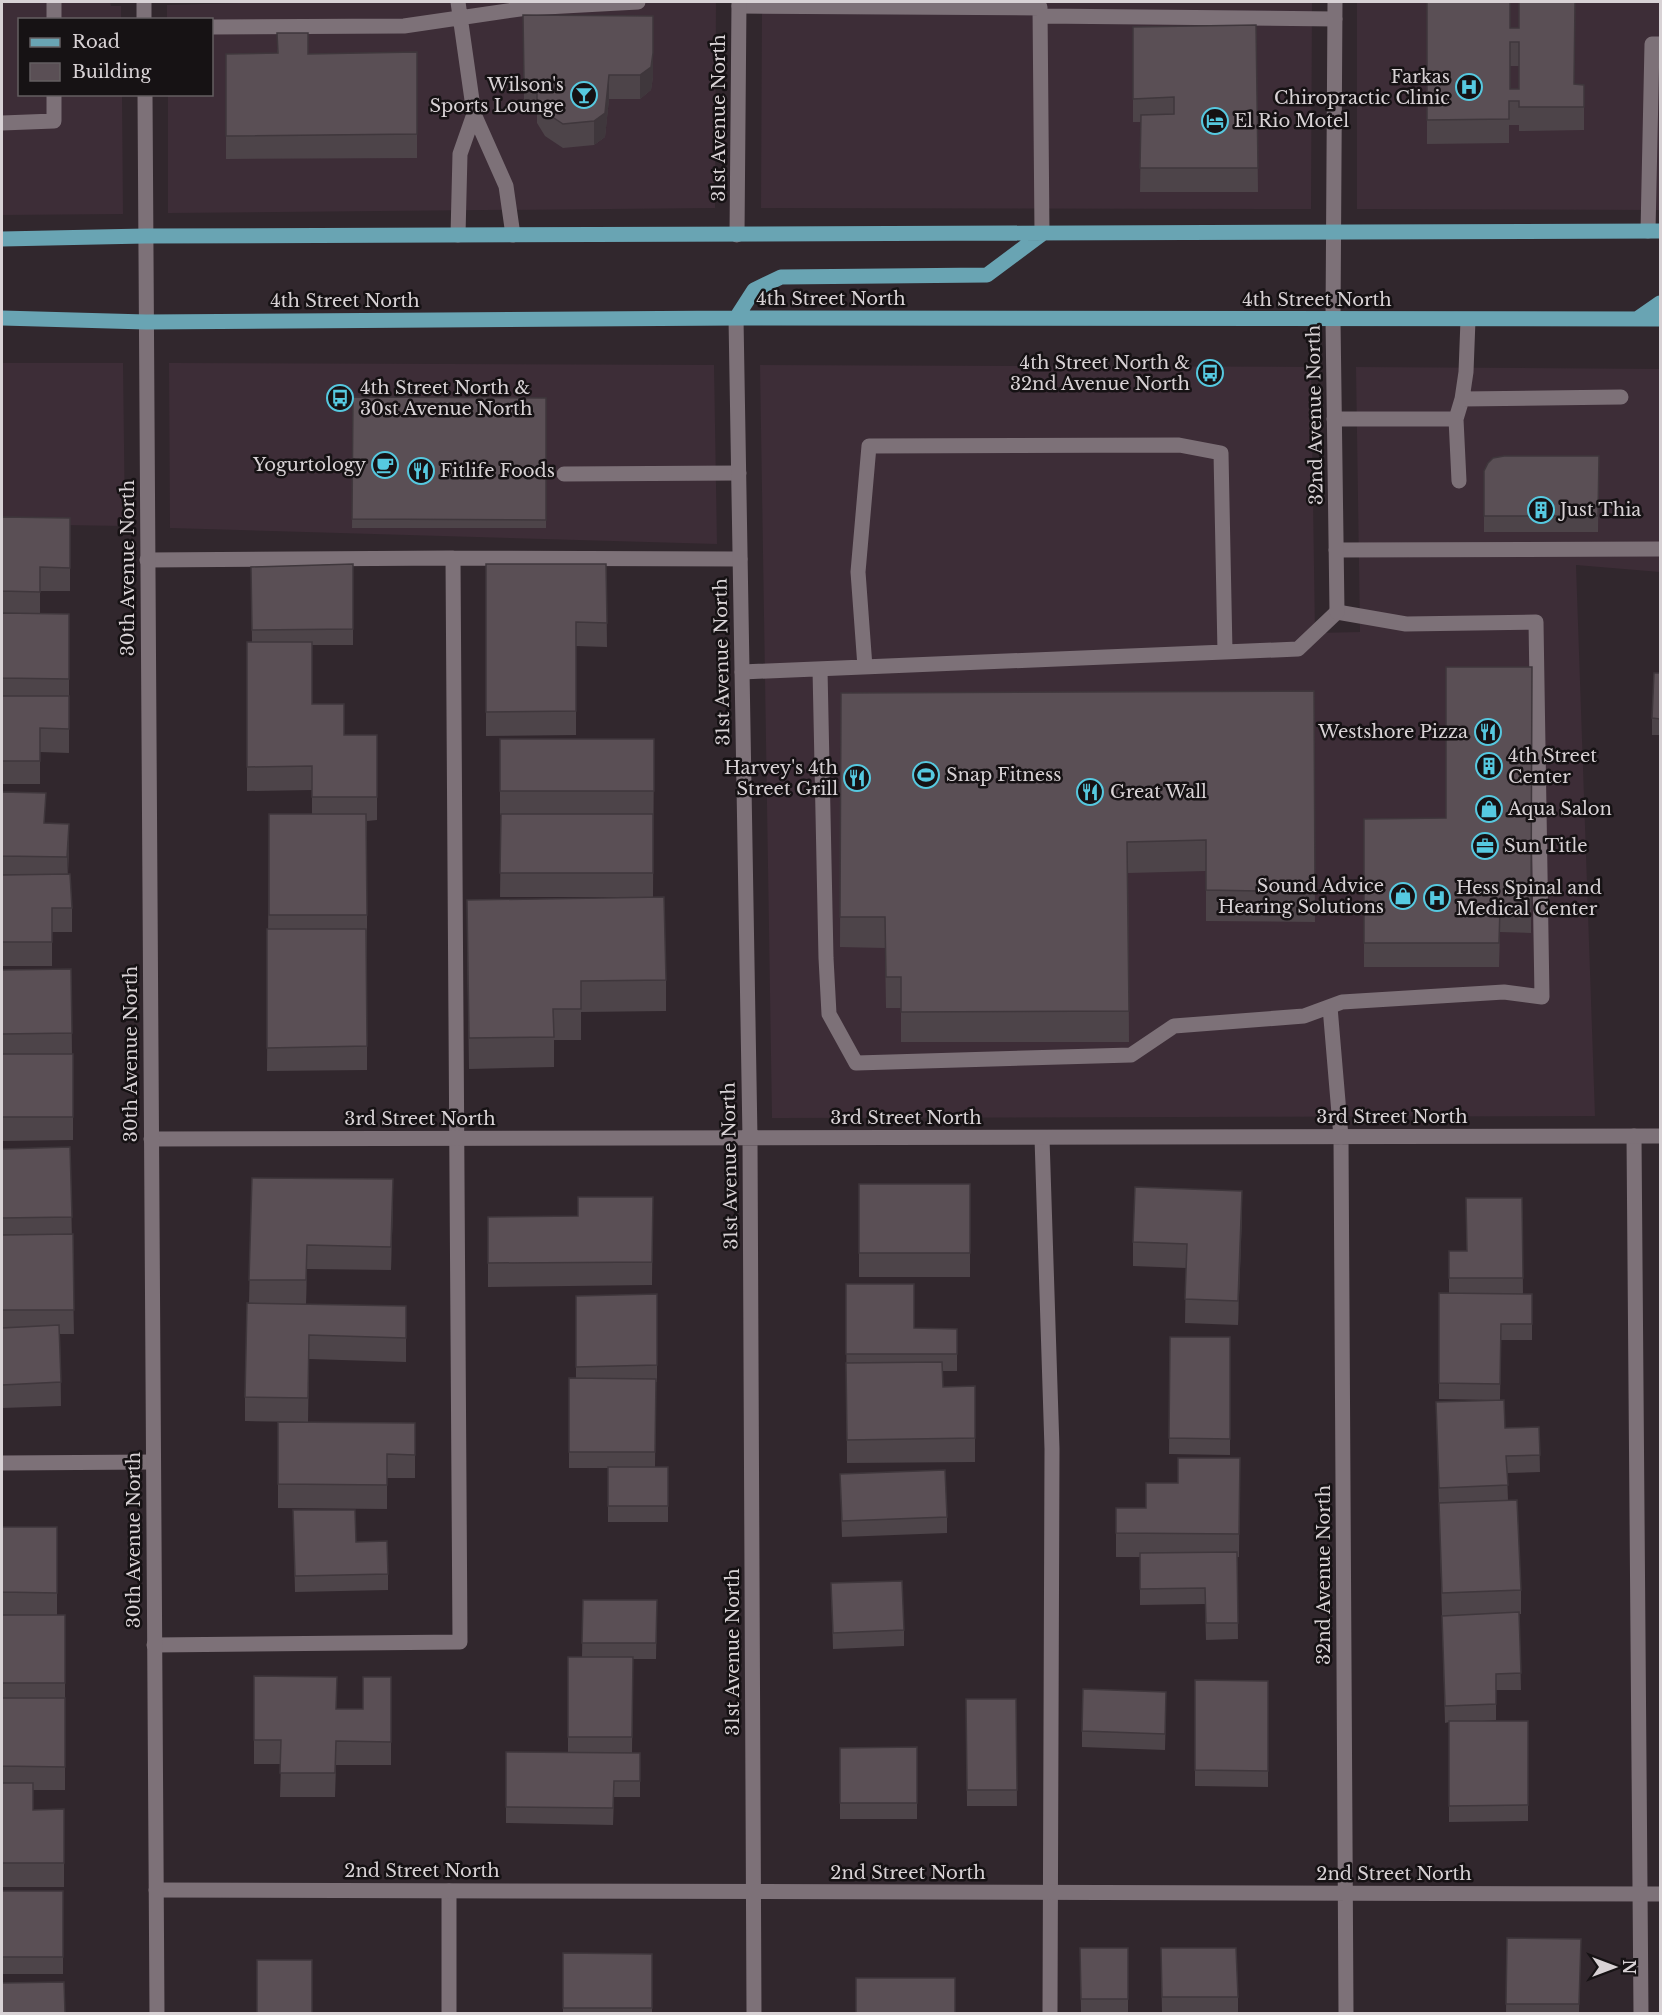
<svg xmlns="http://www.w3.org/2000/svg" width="1662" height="2015" font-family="'Libre Baskerville',serif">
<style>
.built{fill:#3d2d37}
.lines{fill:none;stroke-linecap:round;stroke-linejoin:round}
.lane{stroke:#7d7178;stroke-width:15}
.street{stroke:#7d7178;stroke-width:15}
.secondary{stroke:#7d7178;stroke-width:15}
.primary{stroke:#69a4b3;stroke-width:15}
.wall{fill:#4d4449;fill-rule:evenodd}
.shaded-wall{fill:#3f373c}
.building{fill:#5a4f55;stroke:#3f373c;stroke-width:1.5;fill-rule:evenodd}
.labels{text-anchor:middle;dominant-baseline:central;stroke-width:5;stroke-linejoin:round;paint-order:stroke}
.poi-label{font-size:18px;fill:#d8d2d5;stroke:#161214;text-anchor:start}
.street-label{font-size:18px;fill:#d8d2d5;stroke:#161214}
</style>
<rect width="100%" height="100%" fill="#31272d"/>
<path class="built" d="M2,2H110L111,6H121V19L20,20V94L122,95L123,214L2,215Z
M279,2H716L715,208L168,213V95L212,94V20L167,19V5Z
M762,2H1312L1311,209L761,208Z
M1357,2H1660V210L1357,209Z
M2,363H123L125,526L2,524Z
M169,363L714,365L717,544L170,528Z
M760,365L1311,367L1315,633L1360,632L1356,367L1660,369V572L1576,565L1595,1116L772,1118Z"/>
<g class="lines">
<path class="lane" d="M54,2V20
M458,2L474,114L506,186L513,235
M739,6L1040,8
M1040,7L1042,234
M1040,16L1335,19
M212,27L404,26L527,8L638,2
M2,123L54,121V94
M1648,231L1652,44H1660
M458,235L460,154L474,114
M1462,399L1466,372L1468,320
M1334,419H1456
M564,474L739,473
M1459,481L1456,419L1462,399L1621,397
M1336,550L1660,549
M147,560L453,558L740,559
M865,667L858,572L869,446L1179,445L1221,453L1225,652
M742,672L1298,649L1337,612L1406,624L1536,622L1542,997L1504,992L1342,1002L1304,1016L1174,1026L1131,1055L856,1063L829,1014L826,958L820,669
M1330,1007L1341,1137
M1634,1136L1641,2014
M1042,1138L1052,1449L1050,2014
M154,1645L460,1642L453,558
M449,1891V2014"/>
<path class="street" d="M1335,2L1333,320L1337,612
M737,235L739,2
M736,318L750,1138L754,2014
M1341,1137L1346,2014
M151,1139L1660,1136
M2,1463L153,1462
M156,1890L1660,1894"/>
<path class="secondary" d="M144,2V20
M145,94L157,2014"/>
<path class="primary" d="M2,239L145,236L1660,231
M2,318L146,322L736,318L1660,319
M736,318L754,290L781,277L987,275L1042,234
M1637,319L1660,303"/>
</g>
<path class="wall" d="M1427,2L1510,28L1574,84L1584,85V130L1519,131V125H1509V143L1427,144ZM1510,66H1519V89H1510Z
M523,15L653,77L651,90L640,99H609L605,137L594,145L563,148L545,136L537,123V103L524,104Z
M1256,25L1258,192H1140L1141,122H1133V27Z
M277,33L308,54L417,52V158L226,159V54L277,53Z
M353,397L546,398V528H352Z
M1599,456L1598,532H1484V471Z
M2,517L70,518V591H40V614H69V753L40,752V784H2Z
M353,564V645H312V704L344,735H377V820L367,821V1070L267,1071L269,814H312V790L247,791V642H252L251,567Z
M486,564H606L607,647L576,646V735L486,736Z
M1532,667L1531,933L1500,932L1499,967H1364V819L1446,818Z
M1660,673V735H1652V718Z
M1314,691L1315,922L1206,921V871L1128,873L1129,1042H901V1008H886L885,948L840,947L841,693Z
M500,739H654L653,897L666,980V1011L581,1012V1040H554V1067L469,1069L467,931L653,897H500L501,815H500Z
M2,792L45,823L69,848L68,874L72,908V932H52V966H2Z
M71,969L72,1054H73V1140L2,1141V970Z
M70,1147L74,1334H60L61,1406L2,1408V1149Z
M252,1178L393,1203L391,1270L307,1269L306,1304L406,1306V1362L309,1359L308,1422L245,1421V1397L249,1303Z
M859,1184H970V1277H859Z
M653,1197L652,1285L488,1287V1217L578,1216Z
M1522,1198L1523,1294H1532V1340H1501L1500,1400L1505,1428L1539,1427L1540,1472L1507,1473L1508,1500L1521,1590V1614H1519L1521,1690H1496V1720L1483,1721H1528V1821L1449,1822V1722L1445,1723L1436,1402L1492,1400L1439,1399V1293H1449V1251H1467Z
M1242,1215L1238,1325L1185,1323L1186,1268L1133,1266V1242Z
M846,1284L914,1328L957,1329V1371H942L943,1387L975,1386V1462L847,1463Z
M657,1294V1382H656L655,1467H668V1522H608V1468H569V1378H576V1296Z
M1170,1337H1230V1455L1169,1454Z
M278,1422L415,1423V1478H387V1509L278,1508Z
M1240,1458L1239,1557H1237L1238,1639L1206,1640L1205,1604L1140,1605V1557H1116V1508H1146L1178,1483Z
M840,1474L947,1517V1533L842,1537Z
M293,1510L356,1542L388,1574V1590L295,1592Z
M2,1527H57V1615H65V1790H33V1810L64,1809V1887H2Z
M831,1583L904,1630V1646L833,1649Z
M583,1600H657L656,1659H633L632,1753H640V1797H614L613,1825L506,1823V1752H568V1657H582Z
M254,1676L336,1709H363L391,1677V1765H336L335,1797H280L281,1764H254Z
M1195,1680L1268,1681V1787L1195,1786Z
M966,1699H1016L1017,1806H967Z
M1166,1708L1165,1750L1082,1747V1731Z
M917,1747V1819H840V1748Z
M2,1891H63V1974H2Z
M1507,1938L1581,1939L1579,2013H1506Z
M1080,1948H1128V2013H1081Z
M563,1953L652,1954V2013H563Z
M1161,1964L1238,1997V2013H1162Z"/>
<path class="shaded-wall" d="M653,53V77L651,90L640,99V75Z
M609,75V99L605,137L594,145V121Z
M69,824V848L67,881V857Z
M393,1179V1203L391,1270V1247Z
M1242,1191V1215L1238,1325V1301Z
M307,1245V1269L306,1304V1280Z"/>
<path class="building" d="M1427,2H1510V28H1519V2H1575L1574,84L1584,85V107H1519V101H1509V119L1427,120ZM1510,42H1519V89H1510Z
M523,15L653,16V53L651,67L640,75H609L605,113L594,121L563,124L545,112L537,99V79L524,81Z
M1256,25L1258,168H1140L1141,115L1174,114V97L1133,99V27Z
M277,33H308V54L417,52V134L226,136V54L278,53Z
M353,397L546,398V520L352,519Z
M1504,456H1599L1598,516H1484V471L1488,463L1493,458Z
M2,517L70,518V568L40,567V592L2,591Z
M353,564V629L252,630L251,567Z
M486,564H606L607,623L576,622V711L486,712Z
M2,613L69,614V679L2,678Z
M247,642H312V704H344V735H377V797H312V766L247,767Z
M1446,667H1532L1531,909L1500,908L1499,943H1364V819L1446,818Z
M1654,673H1660V719L1652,718Z
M1314,691L1315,892L1206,890V840L1127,842L1129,1011L901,1012V977H886L885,917H840L841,693Z
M2,696H69V729L40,728V761H2Z
M500,739H654V791H500Z
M2,792L46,793L44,823L69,824L67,857L2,856Z
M269,814H366L367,915H269Z
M501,814H653V873H500Z
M70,874L72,908H52V942H2V875Z
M664,897L666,980L581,981V1009H553L554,1037L469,1038L467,900Z
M267,929H366L367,1046L267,1048Z
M71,969L72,1033L2,1034V970Z
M2,1054H73V1117H2Z
M70,1147L72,1217L2,1218V1149Z
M252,1178L393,1179L391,1247L307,1245L306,1280H249Z
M859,1184H970V1253H859Z
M1135,1187L1242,1191L1238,1301L1185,1299L1187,1244L1133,1242Z
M578,1197H653L652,1262L488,1263V1217L578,1216Z
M1466,1198H1522L1523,1278H1449V1251H1467Z
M73,1234L74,1310H2V1235Z
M846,1284H914V1328L957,1329V1354H846Z
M1439,1293L1532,1294V1324H1501L1500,1384L1439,1383Z
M657,1294V1365L576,1367V1296Z
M247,1303L406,1306V1338L309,1335L308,1398L245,1397Z
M59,1325L61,1382L2,1385V1328Z
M1170,1337H1230V1439L1169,1438Z
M942,1362L943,1387L975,1386V1438L847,1440L846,1363Z
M569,1378L656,1379L655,1452H569Z
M1504,1400L1505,1428L1539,1427L1540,1455L1506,1456L1508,1485L1439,1488L1436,1402Z
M278,1422L415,1423V1455L387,1454V1485L278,1484Z
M1178,1458H1240L1239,1534L1116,1533V1508H1146V1483H1178Z
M608,1467H668V1506H608Z
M945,1470L947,1517L842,1521L840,1474Z
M1517,1500L1521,1590L1442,1593L1439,1503Z
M293,1510H355L356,1542L387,1541L388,1574L295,1576Z
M2,1527H57V1593L2,1592Z
M1237,1552L1238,1623H1206L1205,1588L1140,1589V1553Z
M902,1581L904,1630L833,1633L831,1583Z
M583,1600H657L656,1643H582Z
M1519,1612L1521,1673L1496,1674V1704L1445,1706L1442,1616Z
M2,1615H65V1683H2Z
M568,1657H633L632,1737H568Z
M254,1676L337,1677L336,1709H363V1677H391V1742L336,1741L335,1773H280L281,1740H254Z
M1195,1680L1268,1681V1771L1195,1770Z
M1083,1689L1166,1692L1165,1734L1082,1731Z
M2,1698H65V1767L2,1766Z
M966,1699H1016L1017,1790H967Z
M1449,1721H1528V1805L1449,1806Z
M917,1747V1803H840V1748Z
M506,1752L640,1753V1781H614L613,1808L506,1807Z
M2,1783H33V1810L64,1809V1863H2Z
M2,1891H63V1957H2Z
M1507,1938L1581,1939L1579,2004H1506Z
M1080,1948H1128V1999H1081Z
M1161,1948H1236L1238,1997H1162Z
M563,1953L652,1954V2008H563Z
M257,1960H312V2013H257Z
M856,1978H955V2013H856Z
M64,1982L65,2013H2V1983Z"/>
<defs>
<symbol id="hospital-ring" viewBox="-11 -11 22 22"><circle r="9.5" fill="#161214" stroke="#56c9e0" stroke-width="1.5"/><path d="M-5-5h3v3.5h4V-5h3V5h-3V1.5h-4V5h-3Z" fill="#56c9e0"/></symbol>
<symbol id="bar-ring" viewBox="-11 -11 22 22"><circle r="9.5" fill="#161214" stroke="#56c9e0" stroke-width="1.5"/><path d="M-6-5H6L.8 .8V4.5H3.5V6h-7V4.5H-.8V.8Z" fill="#56c9e0"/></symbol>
<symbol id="hotel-ring" viewBox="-11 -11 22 22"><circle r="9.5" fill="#161214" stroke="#56c9e0" stroke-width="1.5"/><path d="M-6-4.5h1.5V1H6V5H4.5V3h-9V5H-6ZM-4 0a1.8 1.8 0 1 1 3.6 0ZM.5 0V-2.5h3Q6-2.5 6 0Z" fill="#56c9e0"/></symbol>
<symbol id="bus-ring" viewBox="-11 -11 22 22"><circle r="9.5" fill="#161214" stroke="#56c9e0" stroke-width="1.5"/><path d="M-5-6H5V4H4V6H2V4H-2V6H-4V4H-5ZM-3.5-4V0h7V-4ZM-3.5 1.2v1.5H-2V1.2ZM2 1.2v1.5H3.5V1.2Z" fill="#56c9e0"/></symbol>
<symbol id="cafe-ring" viewBox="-11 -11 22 22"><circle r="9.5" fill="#161214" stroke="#56c9e0" stroke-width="1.5"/><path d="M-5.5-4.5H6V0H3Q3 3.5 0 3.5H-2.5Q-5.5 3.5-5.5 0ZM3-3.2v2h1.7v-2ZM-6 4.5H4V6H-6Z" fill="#56c9e0"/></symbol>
<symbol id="restaurant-ring" viewBox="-11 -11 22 22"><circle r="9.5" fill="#161214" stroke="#56c9e0" stroke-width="1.5"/><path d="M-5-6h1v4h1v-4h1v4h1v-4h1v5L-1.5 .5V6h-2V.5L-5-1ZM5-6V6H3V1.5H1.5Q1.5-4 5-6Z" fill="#56c9e0"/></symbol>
<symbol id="building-ring" viewBox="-11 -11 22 22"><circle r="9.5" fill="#161214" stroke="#56c9e0" stroke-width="1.5"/><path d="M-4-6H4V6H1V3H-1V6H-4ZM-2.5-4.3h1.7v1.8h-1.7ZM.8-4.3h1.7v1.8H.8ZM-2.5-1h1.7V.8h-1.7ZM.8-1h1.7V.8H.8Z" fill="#56c9e0"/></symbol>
<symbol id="stadium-ring" viewBox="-11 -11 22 22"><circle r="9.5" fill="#161214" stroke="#56c9e0" stroke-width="1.5"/><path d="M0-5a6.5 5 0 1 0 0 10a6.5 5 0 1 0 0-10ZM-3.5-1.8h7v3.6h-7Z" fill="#56c9e0"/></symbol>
<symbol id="shop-ring" viewBox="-11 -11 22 22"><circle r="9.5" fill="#161214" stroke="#56c9e0" stroke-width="1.5"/><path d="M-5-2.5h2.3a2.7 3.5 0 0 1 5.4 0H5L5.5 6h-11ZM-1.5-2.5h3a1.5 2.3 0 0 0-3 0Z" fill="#56c9e0"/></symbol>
<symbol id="office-ring" viewBox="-11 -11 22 22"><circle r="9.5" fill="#161214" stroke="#56c9e0" stroke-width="1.5"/><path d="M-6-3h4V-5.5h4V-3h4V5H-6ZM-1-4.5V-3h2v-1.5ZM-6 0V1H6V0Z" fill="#56c9e0"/></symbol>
</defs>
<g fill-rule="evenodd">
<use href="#hospital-ring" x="1454" y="72" width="30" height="30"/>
<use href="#bar-ring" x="569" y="80" width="30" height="30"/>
<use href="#hotel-ring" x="1200" y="106" width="30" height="30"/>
<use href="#bus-ring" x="1195" y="358" width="30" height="30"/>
<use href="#bus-ring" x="325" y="383" width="30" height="30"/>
<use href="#cafe-ring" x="370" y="450" width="30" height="30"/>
<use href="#restaurant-ring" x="406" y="456" width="30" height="30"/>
<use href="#building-ring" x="1526" y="495" width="30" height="30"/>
<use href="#restaurant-ring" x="1473" y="717" width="30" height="30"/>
<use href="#building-ring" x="1474" y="751" width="30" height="30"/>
<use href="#stadium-ring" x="911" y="760" width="30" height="30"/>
<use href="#restaurant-ring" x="842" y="763" width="30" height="30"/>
<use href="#restaurant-ring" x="1075" y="777" width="30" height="30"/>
<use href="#shop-ring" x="1474" y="794" width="30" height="30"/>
<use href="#office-ring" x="1470" y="831" width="30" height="30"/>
<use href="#shop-ring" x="1388" y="881" width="30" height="30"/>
<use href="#hospital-ring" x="1422" y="883" width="30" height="30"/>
</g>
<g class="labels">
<g class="poi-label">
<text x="1450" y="77" text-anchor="end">Farkas<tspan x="1450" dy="21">Chiropractic Clinic</tspan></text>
<text x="564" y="85" text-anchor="end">Wilson's<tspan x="564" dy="21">Sports Lounge</tspan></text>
<text x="1234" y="121">El Rio Motel</text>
<text x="1190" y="363" text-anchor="end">4th Street North &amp;<tspan x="1190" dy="21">32nd Avenue North</tspan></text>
<text x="360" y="388">4th Street North &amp;<tspan x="360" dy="21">30st Avenue North</tspan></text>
<text x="366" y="465" text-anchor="end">Yogurtology</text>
<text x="440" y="471">Fitlife Foods</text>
<text x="1560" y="510">Just Thia</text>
<text x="1468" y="732" text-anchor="end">Westshore Pizza</text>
<text x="1508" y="756">4th Street<tspan x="1508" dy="21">Center</tspan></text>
<text x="838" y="768" text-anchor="end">Harvey's 4th<tspan x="838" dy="21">Street Grill</tspan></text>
<text x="946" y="775">Snap Fitness</text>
<text x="1110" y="792">Great Wall</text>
<text x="1508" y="809">Aqua Salon</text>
<text x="1504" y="846">Sun Title</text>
<text x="1384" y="886" text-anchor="end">Sound Advice<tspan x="1384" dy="21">Hearing Solutions</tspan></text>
<text x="1456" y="888">Hess Spinal and<tspan x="1456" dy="21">Medical Center</tspan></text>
</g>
<g class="street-label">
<text transform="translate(719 118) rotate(-90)">31st Avenue North</text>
<text x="831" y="299">4th Street North</text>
<text x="1317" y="300">4th Street North</text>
<text x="345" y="301">4th Street North</text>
<text transform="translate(1315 415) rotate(-91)">32nd Avenue North</text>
<text transform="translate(128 568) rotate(-90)">30th Avenue North</text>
<text transform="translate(722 662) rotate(-91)">31st Avenue North</text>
<text transform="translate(131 1054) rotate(-90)">30th Avenue North</text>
<text x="1392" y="1117">3rd Street North</text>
<text x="906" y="1118">3rd Street North</text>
<text x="420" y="1119">3rd Street North</text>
<text transform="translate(730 1166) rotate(-91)">31st Avenue North</text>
<text transform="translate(134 1540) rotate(-90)">30th Avenue North</text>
<text transform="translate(1324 1575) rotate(-90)">32nd Avenue North</text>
<text transform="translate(733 1652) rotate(-90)">31st Avenue North</text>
<text x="422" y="1871">2nd Street North</text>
<text x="908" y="1873">2nd Street North</text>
<text x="1394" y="1874">2nd Street North</text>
</g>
</g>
<rect width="1662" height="2015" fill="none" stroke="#d8d2d5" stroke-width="6"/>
<rect x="18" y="18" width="195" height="78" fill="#161214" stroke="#645f61" stroke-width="1.5"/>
<rect x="30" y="38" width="30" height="9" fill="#69a4b3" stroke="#645f61" stroke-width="1.5"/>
<text x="72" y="48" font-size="18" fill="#d8d2d5">Road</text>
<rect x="30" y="63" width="30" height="18" fill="#5a4f55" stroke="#645f61" stroke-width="1.5"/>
<text x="72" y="78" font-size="18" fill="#d8d2d5">Building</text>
<g transform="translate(1614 1967) rotate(90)" stroke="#161214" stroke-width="4.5" paint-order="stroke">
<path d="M0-4.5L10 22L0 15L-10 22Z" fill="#d8d2d5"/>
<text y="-9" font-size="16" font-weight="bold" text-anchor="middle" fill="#d8d2d5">N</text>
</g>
</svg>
